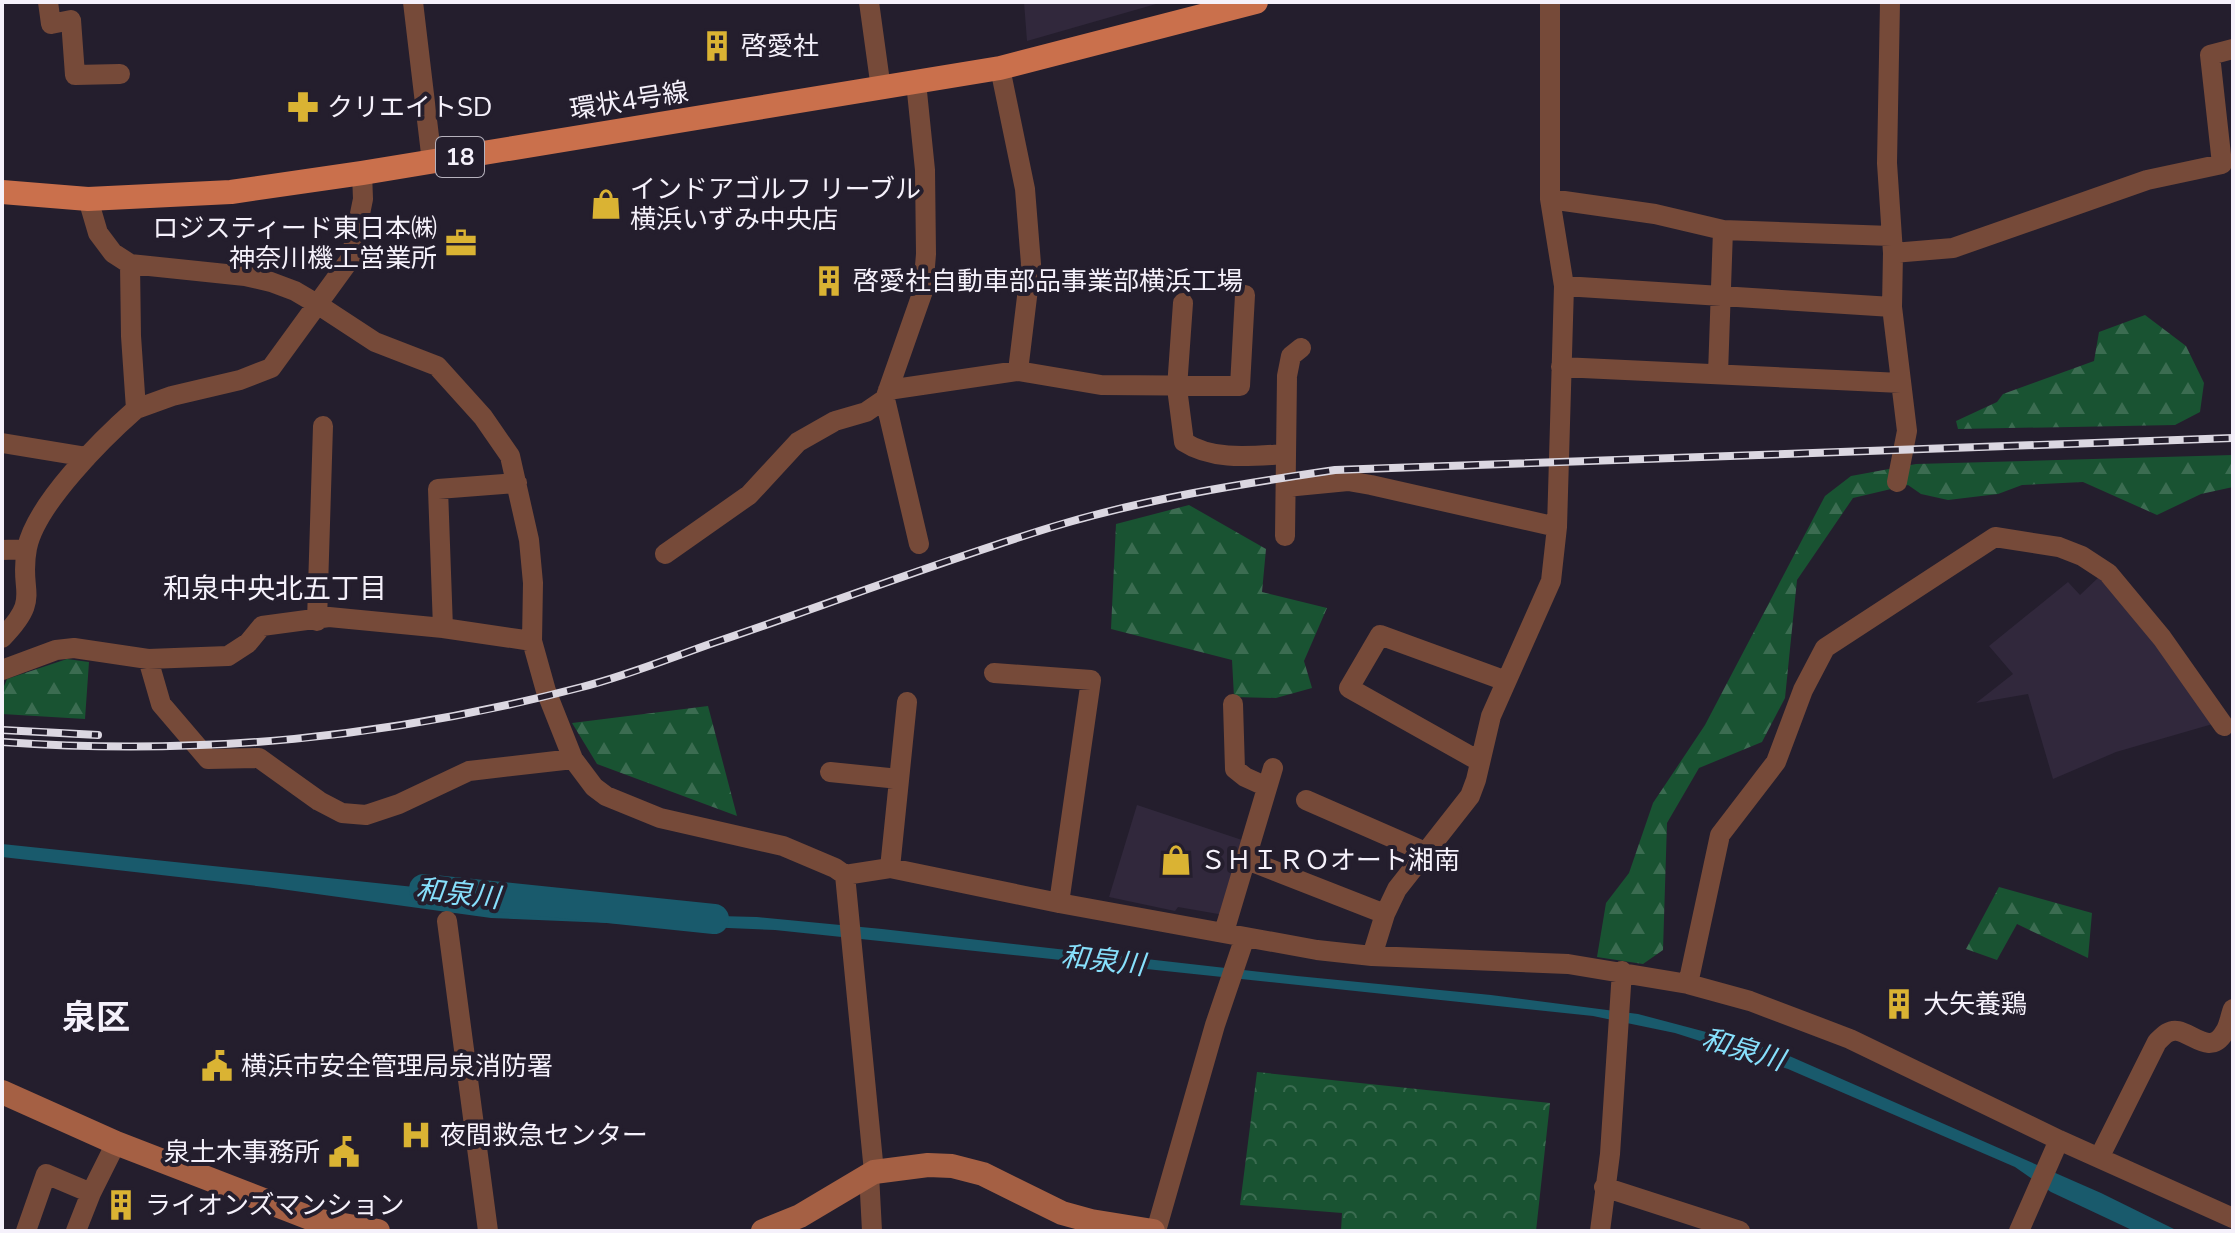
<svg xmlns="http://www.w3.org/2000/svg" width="2235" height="1233" font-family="'Nunito Sans','Noto Sans JP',sans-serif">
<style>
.built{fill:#31283c}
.forest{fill:url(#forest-firs)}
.park{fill:url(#park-crowns)}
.water{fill:#195a6c}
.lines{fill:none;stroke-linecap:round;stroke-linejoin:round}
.river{stroke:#195a6c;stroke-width:30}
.street{stroke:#764a39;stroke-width:20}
.secondary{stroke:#a56044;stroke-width:24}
.primary{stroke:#ca704c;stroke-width:24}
.rail-casing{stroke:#dbd7e1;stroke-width:8}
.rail{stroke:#241e2d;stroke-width:5;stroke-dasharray:15;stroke-linecap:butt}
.labels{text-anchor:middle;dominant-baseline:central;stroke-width:8;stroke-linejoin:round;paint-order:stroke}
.shield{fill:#241e2d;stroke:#b6b2bd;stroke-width:2}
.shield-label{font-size:24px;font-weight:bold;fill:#f5f1fb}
.poi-label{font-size:26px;fill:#f5f1fb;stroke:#241e2d;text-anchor:start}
.street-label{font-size:26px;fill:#f5f1fb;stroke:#241e2d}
.neighbourhood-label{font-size:28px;fill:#f5f1fb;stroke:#241e2d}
.water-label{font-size:28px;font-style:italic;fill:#87e0fc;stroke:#241e2d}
.district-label{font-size:34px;font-weight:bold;fill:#f5f1fb;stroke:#241e2d}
</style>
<defs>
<pattern id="forest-firs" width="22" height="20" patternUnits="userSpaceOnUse" patternTransform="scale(2)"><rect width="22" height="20" fill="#195332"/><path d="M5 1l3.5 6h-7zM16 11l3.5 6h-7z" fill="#3b6c51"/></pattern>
<pattern id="park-crowns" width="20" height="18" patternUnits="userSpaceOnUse" patternTransform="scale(2)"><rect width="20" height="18" fill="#195332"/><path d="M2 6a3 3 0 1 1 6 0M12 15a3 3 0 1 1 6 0" fill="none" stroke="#3b6c51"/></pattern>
</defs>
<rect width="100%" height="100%" fill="#241e2d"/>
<path class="built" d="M1024,2H1163L1027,41Z
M2100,576L2143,622L2216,723L2116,752L2053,779L2028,694L1976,703L2013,674L1989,646L2068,582L2080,595Z
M1137,805L1248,842L1224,915L1178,907L1175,911L1109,897Z"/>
<path class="forest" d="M2145,315L2186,346L2204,383L2200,412L2175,425L1958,429L1956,421L1997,402L2003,394L2094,361L2099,332Z
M2233,455V487L2201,494L2157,515L2083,482L2022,485L1998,494L1948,500L1921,494L1908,485L1853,498L1797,580L1785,698L1762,742L1699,768L1667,823L1663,950L1643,964L1597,957L1606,903L1629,873L1653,803L1705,725L1825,496L1851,476L1916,464Z
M1189,505L1266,549L1262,592L1327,608L1304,661L1312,688L1276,698L1234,697L1232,660L1111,629L1116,524Z
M67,659L89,662L85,719L2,714V691L7,679Z
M708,706L737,816L597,764L572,723Z
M1999,887L2092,913L2088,958L2017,924L1997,960L1966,949Z"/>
<path class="park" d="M1257,1072L1550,1103L1536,1231H1341L1342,1213L1240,1205Z"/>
<path class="water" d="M2,844L681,915L757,917L882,929L1297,976L1491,995L1638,1014L1778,1051L2101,1193L2178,1231H2134L2051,1192L2015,1167L1788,1069L1675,1033L1593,1016L775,930L491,918L266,887L2,857Z"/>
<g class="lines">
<path class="river" d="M424,889L714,919"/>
<path class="street" d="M48,2L51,24L71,20L75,75L120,74
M413,2L432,162
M869,2L881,89
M1000,68L1025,189L1031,264L1018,371
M88,199L98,233L113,253L130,264L245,276L271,282L295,291L317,304L375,342L437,366L483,417L510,456L529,540L533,583L532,641L546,691L573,759L594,787L606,796L660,818L783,846L835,868L845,875L890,868L1059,903L1317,950L1372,956L1568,964L1688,984L1750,1001L1850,1039L2059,1140L2233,1218
M1550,199L1655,214L1723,230L1891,236
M1893,253L1953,248L2147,180L2222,164L2210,55L2233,49
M1564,286L1892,307L1893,253L1887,163L1890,2
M1183,303L1177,388L1184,442C1213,461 1252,456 1285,454
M1892,307L1907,431L1897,482
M1561,367L1901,383
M1718,374L1723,230
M888,390L1018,371L1101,385L1240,386L1245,295
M885,399L919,544
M136,409L172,396L240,380L271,368L351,258L363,199L362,173
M2,443L87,457
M1286,487L1348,481L1371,485L1557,527
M1285,536L1287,376L1291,356L1301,348
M2,550L27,549
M665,554L749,495L798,442L835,421L866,412L885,399L923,291L926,254L925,170L916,82
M317,621L323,426
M443,628L438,489L517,483
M2,638C43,596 18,594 27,548C36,504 103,438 136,409L131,336L130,264
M148,659L161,704L208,759L259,758L319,801L342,813L366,815L399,804L469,771L573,759
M2,670L56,650L74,648L148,659L228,656L248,643L262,626L329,617L443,628L532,641
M994,673L1091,680L1059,903
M1233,704L1235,769L1245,777L1267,787
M1479,761L1349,688L1380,635L1506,681
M830,772L899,779
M1306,800L1425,852
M1247,860L1385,914
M890,868L907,702
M845,875L874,1172
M447,921L488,1231
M1224,932L1273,768
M1372,956L1385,914L1397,889L1470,796L1476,780L1491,716L1551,581L1557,527L1564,286L1550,199V2
M1688,984L1720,835L1776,762L1803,690L1825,648L1995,537L2059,547L2082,556L2108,573L2162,638L2224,726
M2099,1158L2157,1042C2163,1036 2169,1029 2178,1031C2193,1034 2211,1055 2224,1033C2229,1027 2230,1016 2233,1009
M869,1174L872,1231
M1604,1187L1740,1231
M26,1231L46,1174L91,1193
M76,1231L91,1193L116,1143
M1156,1231L1215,1025L1245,937
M1600,1231L1610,1154L1622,971
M2019,1231L2059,1140"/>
<path class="secondary" d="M2,1092L116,1143L315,1220L378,1231
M763,1231L800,1216L874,1172L928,1165L952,1166L983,1174L1062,1213L1091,1221L1153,1231"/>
<path class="primary" d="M2,192L88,199L231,192L362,173L1000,68L1256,2"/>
<defs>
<path id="rail" d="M2,730L98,735
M2,742C202,756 388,738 582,687C626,676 670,658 713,643C826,605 938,562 1052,527C1144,499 1240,484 1335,470L2233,438"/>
</defs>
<use href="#rail" class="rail-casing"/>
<use href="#rail" class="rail"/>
</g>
<defs>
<symbol id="building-bare" viewBox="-9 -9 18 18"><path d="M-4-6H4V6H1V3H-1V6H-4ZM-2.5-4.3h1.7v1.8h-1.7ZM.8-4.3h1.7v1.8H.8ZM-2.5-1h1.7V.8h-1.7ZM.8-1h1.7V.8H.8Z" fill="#dab333" stroke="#241e2d" stroke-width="2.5" paint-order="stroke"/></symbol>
<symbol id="pharmacy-bare" viewBox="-9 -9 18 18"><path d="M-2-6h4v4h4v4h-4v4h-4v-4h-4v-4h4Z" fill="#dab333" stroke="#241e2d" stroke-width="2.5" paint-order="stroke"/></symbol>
<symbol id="shop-bare" viewBox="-9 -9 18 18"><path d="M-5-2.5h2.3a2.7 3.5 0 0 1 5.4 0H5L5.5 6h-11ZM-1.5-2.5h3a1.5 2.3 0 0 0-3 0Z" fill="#dab333" stroke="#241e2d" stroke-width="2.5" paint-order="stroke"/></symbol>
<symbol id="office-bare" viewBox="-9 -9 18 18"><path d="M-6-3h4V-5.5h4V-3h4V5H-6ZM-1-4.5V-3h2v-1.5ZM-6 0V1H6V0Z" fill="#dab333" stroke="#241e2d" stroke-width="2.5" paint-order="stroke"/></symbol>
<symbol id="civic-bare" viewBox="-9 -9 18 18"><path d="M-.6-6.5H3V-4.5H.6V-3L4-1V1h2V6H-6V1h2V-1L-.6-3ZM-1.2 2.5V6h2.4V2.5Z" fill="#dab333" stroke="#241e2d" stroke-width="2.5" paint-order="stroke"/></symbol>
<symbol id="hospital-bare" viewBox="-9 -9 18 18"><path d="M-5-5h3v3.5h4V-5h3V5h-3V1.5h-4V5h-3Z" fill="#dab333" stroke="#241e2d" stroke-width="2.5" paint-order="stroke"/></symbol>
</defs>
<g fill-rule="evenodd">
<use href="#building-bare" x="695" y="24" width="44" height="44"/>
<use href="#pharmacy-bare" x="281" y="85" width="44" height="44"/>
<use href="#shop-bare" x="584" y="182" width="44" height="44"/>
<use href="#office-bare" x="439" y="221" width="44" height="44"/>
<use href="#building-bare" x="807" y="259" width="44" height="44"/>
<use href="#shop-bare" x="1154" y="838" width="44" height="44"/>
<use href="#building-bare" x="1877" y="982" width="44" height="44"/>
<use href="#civic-bare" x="195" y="1044" width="44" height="44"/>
<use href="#hospital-bare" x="394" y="1113" width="44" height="44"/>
<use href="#civic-bare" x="322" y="1130" width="44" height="44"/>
<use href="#building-bare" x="99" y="1183" width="44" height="44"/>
</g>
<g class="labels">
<rect class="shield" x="436" y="137" width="48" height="40" rx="6"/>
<g class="shield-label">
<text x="460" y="157">18</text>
</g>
<g class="poi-label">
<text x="741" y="46">啓愛社</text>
<text x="327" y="107">クリエイトSD</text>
<text x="630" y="189">インドアゴルフ リーブル<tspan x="630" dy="30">横浜いずみ中央店</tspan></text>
<text x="437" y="228" text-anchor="end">ロジスティード東日本㈱<tspan x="437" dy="30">神奈川機工営業所</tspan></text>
<text x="853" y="281">啓愛社自動車部品事業部横浜工場</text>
<text x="1200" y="860">ＳＨＩＲＯオート湘南</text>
<text x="1923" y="1004">大矢養鶏</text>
<text x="241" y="1066">横浜市安全管理局泉消防署</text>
<text x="440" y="1135">夜間救急センター</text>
<text x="320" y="1152" text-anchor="end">泉土木事務所</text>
<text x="145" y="1205">ライオンズマンション</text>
</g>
<g class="street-label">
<text transform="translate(629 101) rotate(-9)">環状4号線</text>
</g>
<g class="neighbourhood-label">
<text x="275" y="589">和泉中央北五丁目</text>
</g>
<g class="water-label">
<text transform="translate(458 894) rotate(6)">和泉川</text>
<text transform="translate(1103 961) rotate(6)">和泉川</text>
<text transform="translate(1743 1050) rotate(16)">和泉川</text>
</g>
<g class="district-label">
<text x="96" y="1018">泉区</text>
</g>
</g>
<rect width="2235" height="1233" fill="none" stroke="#f5f1fb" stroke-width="8"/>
</svg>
